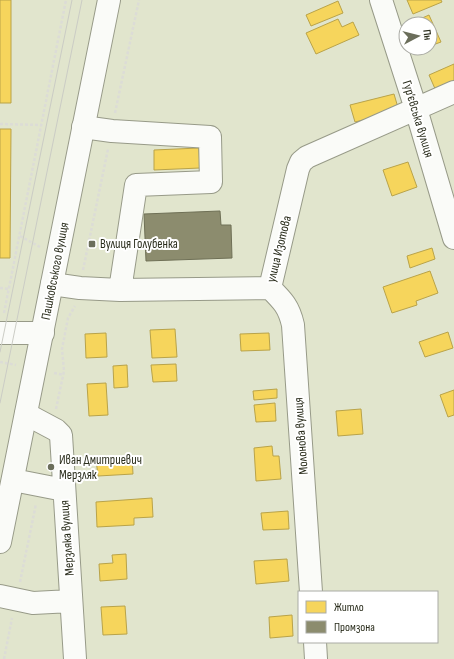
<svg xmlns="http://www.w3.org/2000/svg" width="454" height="659" font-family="'Sofia Sans Condensed',sans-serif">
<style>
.homes{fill:#f6d55c;stroke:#b9a349}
.industry{fill:#8c8c6e;stroke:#6f7056}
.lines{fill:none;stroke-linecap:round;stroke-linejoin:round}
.minor-casing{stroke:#979a88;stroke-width:24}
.highway-casing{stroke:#979a88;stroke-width:24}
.path{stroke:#dcdcd6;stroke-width:2.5;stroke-dasharray:3 2;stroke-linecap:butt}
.minor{stroke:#fafbf8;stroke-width:22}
.highway{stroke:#fafbf8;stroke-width:22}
.tram{stroke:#cbccc5;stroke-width:1}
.poi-dot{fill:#6b6e5b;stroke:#fff;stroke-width:1.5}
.labels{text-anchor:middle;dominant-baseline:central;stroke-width:4;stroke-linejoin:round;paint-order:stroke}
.street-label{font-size:13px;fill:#2b2e1d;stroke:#fff}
.poi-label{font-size:13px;fill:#2b2e1d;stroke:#fff;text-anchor:start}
</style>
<rect width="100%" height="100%" fill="#e1e5cd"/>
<path class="homes" d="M0,0H11V103H0Z
M407,0H441L442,2L413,14Z
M338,1L343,13L311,26L306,15Z
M429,15L441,42L430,46V24H411V23Z
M338,19L342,27L353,22L359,35L316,54L306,33Z
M454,64V84L436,91L429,75Z
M394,94L399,111L355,122L350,105Z
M0,129H11L10,258H0Z
M199,148L200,168L154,170V150Z
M408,162L417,187L392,196L383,170Z
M432,248L435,259L410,268L407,256Z
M430,271L438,293L416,301L417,305L392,313L383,287Z
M175,329L177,357L152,358L150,330Z
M448,332L453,348L425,357L419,342Z
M106,333L107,357L86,358L85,334Z
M269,333L270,350L241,351L240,334Z
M176,364L177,381L153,382L151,365Z
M127,365L128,387L114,388L113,366Z
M106,383L108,415L89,416L87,384Z
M277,389V398L254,400L253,391Z
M454,390V415L448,417L440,395Z
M275,403L276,421L256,422L254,405Z
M361,409L363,434L338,436L336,411Z
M272,446L273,456H279L281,479L256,481L254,448Z
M132,457L133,474L98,476L96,459Z
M152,498L153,517L134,518V525L97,527L96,502Z
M288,511L289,529L263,530L261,513Z
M126,554L127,579L100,581L99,564L113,563L112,555Z
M287,559L289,581L256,584L254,561Z
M125,606L127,634L103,635L101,607Z
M292,615L293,636L270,638L269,617Z"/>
<path class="industry" d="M220,211L221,225H231L232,258L146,261L144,214Z"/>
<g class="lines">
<defs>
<path id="minor" d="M381,0L416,109L454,238
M83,127L112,131L210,137L211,182L136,185L120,290
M52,284L80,288L120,290L270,288
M270,288C283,301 289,307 293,325L311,592
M270,288L298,169L301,162L307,157L454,92
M0,333H43
M26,414L56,430L61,435L75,659
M13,480L64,490
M0,596L33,603L71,601
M315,642L316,659"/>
<path id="highway" d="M0,542L109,0"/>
</defs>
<use href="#minor" class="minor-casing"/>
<use href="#highway" class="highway-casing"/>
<path class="path" d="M115,113L139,0
M0,124L41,125
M20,236L40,247
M83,270L108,149
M0,288L9,289
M4,313L66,0
M0,362L16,365
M54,373L64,375
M56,409L64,371L62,349L68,318L75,306
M20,582L36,504
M4,659L12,618"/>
<use href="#minor" class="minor"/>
<use href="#highway" class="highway"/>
<path class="tram" d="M0,352L72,0
M0,403L82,0"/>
</g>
<g class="poi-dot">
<rect x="88" y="240" width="8" height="8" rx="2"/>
<circle cx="51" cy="467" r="4"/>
</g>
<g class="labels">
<g class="street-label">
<text transform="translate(418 119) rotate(73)">Гур’євська вулиця</text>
<text transform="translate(279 249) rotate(-76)">улица Изотова</text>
<text transform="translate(55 271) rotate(-79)">Пашковського вулиця</text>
<text transform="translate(301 436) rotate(-94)">Молонова вулиця</text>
<text transform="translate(67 538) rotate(-94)">Мерзляка вулиця</text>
</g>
<g class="poi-label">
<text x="100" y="244">Вулиця Голубенка</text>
<text x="59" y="460">Иван Дмитриевич<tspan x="59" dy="15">Мерзляк</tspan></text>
</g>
</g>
<rect x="298" y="591" width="140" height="52" fill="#ffffff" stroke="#aaaba5"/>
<rect x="306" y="601" width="20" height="12" fill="#f6d55c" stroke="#aaaba5"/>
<text x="334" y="611" font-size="12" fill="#2b2e1d">Житло</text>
<rect x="306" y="621" width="20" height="12" fill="#8c8c6e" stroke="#aaaba5"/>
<text x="334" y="631" font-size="12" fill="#2b2e1d">Промзона</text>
<g transform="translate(418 36) rotate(83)"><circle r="19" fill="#ffffff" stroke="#aaaba5"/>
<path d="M0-3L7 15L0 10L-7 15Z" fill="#6b6e5b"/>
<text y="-6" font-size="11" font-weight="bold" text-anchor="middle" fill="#2b2e1d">Пн</text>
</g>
</svg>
